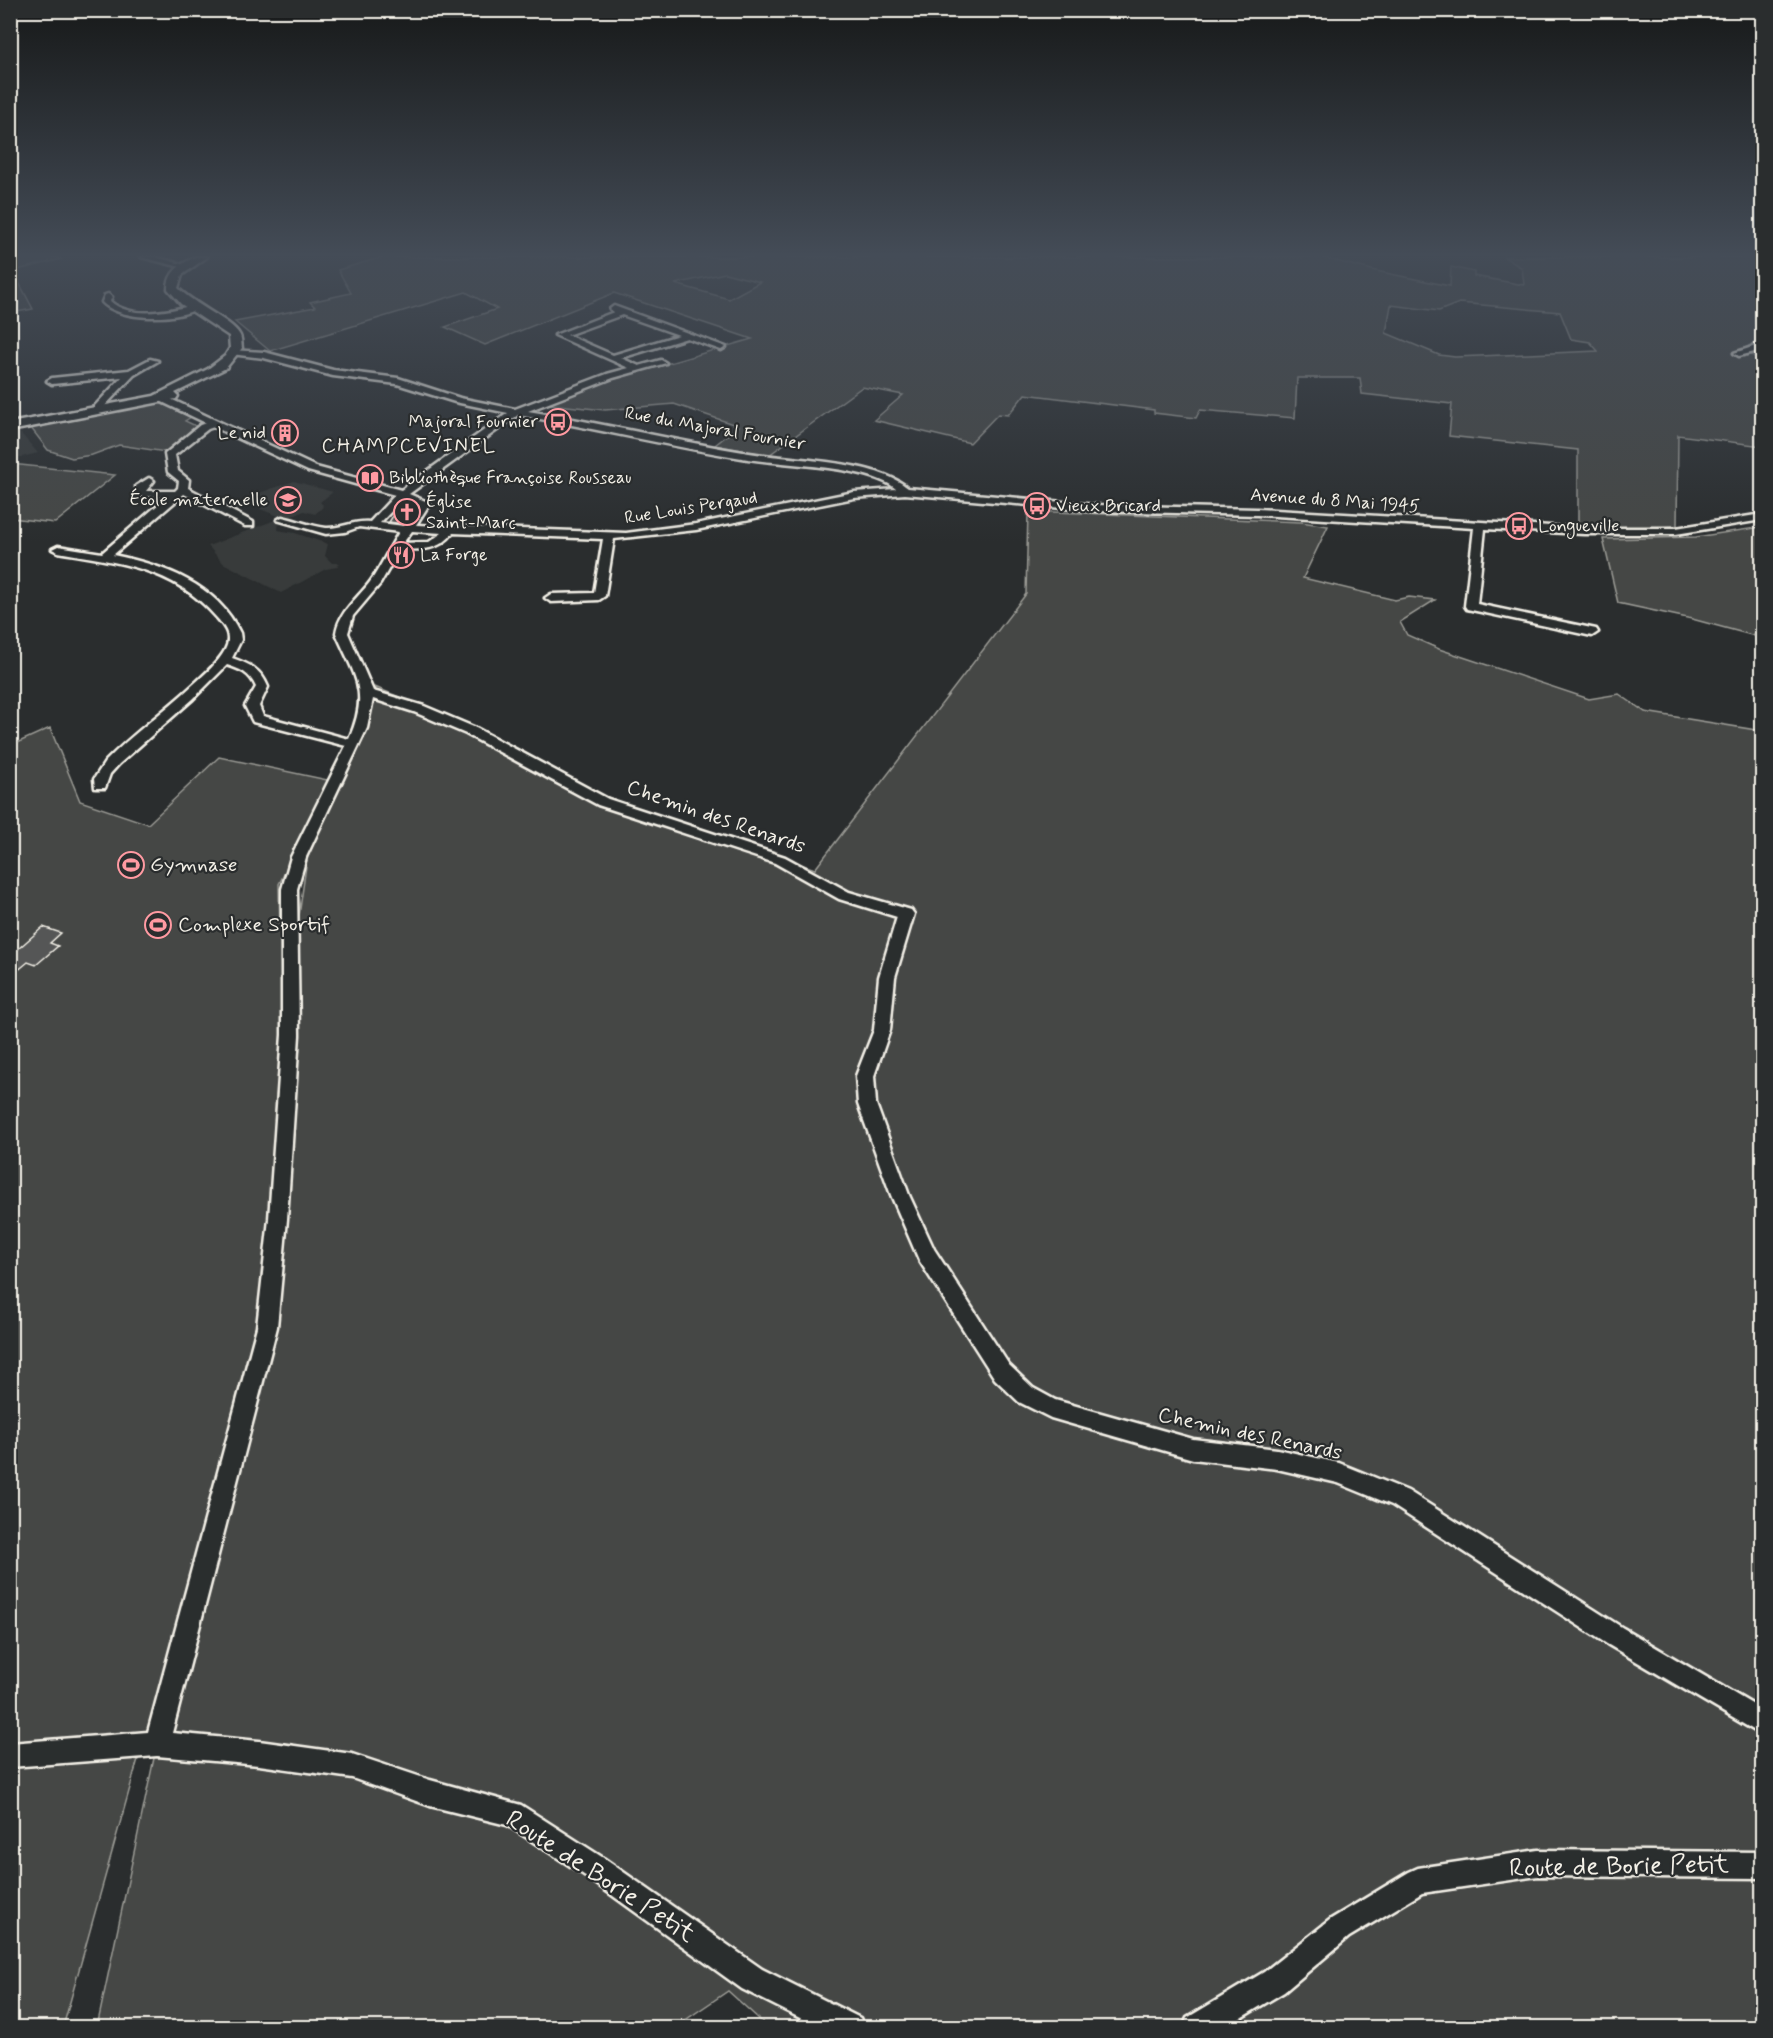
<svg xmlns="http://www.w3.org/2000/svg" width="1773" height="2038" font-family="Mynerve,sans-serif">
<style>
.built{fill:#373a3a}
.green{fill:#444645;stroke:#9c9c96;stroke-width:1.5;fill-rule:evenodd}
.building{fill:#555756;stroke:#f4f1e8;stroke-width:1.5}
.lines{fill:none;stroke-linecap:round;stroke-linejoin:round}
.minor-casing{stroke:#f4f1e8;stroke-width:5}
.major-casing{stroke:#f4f1e8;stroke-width:5}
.minor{fill:#2a2d2e;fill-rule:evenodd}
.major{fill:#2a2d2e;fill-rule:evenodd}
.labels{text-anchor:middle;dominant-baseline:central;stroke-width:4.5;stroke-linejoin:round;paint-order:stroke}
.far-poi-label{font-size:18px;fill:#f4f1e8;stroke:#2a2d2e;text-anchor:start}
.far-street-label{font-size:18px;fill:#f4f1e8;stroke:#2a2d2e}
.far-quarter-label{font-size:20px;letter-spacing:1.5px;fill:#f4f1e8;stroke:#2a2d2e}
.street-label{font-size:21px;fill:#f4f1e8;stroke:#2a2d2e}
.poi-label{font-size:21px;fill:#f4f1e8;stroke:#2a2d2e;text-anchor:start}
.near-street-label{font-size:26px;fill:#f4f1e8;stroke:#2a2d2e}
</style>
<rect width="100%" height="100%" fill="#2a2d2e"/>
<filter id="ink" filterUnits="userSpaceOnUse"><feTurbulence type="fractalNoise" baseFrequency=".0167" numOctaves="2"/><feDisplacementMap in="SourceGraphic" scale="12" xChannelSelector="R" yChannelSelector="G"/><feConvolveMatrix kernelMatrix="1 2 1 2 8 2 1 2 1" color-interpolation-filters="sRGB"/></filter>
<g filter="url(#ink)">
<path class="built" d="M17,429L38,453L22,457H11V430Z
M294,481L333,492L320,502L323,505L322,508L315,514L304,511L286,519L260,509L254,503L253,498L259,493Z
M275,520L279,521L278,530L295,533L328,544L325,556L332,563H340L337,567L326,569L281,593L223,563L208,546Z"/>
<path class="green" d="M11,257H52L62,259L13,271L33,309L11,313Z
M383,257H1320L1376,271L1450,286L1451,267L1474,272V276L1524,285L1522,268L1504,257H1762V338L1742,350L1762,361V446L1678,435L1677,526L1627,529L1578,528V450L1449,436L1452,404L1362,394L1360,378H1297L1295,418L1200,410L1196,418L1154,413V410L1025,394L1008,415L998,414L970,443L874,420L903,395L862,387L769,455L715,445L739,426L674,404L605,410L548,404L611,380L752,339L614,293L485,345L445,327L497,309L466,292L270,351L235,322L315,307L310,302L351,293L338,270ZM725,273L760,282L729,299L675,284ZM1459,303L1560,312L1571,339L1590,342L1598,351L1455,357L1439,355L1386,333L1391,305L1439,311Z
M155,401L191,417L185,421L198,427L166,452L119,445L92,455L72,458L48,450L31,428L33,425Z
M11,464L115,475L55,523L11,518Z
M1028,511L1301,522L1328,526L1303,578L1395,600L1409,597L1435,600L1400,622L1407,635L1439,649L1589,699L1619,694L1645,712L1762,731V2027L769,2028L728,1991L675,2027H97L157,1744L138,1759L63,2027H11L10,746L50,728L80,801L148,824L219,757L332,781L279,884L282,1038L307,859L371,713L375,687L492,735L598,794L815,869L1026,594Z
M1762,527V645L1755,636L1692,619L1618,603L1603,539L1696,537Z"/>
<path class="building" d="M400,505L415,506L403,524L389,522Z
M43,927L61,933L50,943L58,946L36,965L28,962L10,977V956Z"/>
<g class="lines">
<defs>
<path id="minor" d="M141,257H155L189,266L185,268Z
M108,294L112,297L110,301C131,320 170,311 194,305L198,308C178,321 119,321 102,302L105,295Z
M614,306L726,347L721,350L687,338L621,358L639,366L661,360L666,363L613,378L528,411C602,423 675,441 749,453C791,460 876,460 908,488L1096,505L1257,509L1584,528H1676L1762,514V520L1676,534H1584L1485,529L1477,604L1596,629L1598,632L1592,636L1467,609L1465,606L1474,528L1257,515L1096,511L905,494L854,498L696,530L614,539L605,596L599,600L551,602L545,598L551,594L594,593L603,539L453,533C439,551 421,550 400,549L380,584L353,616L348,633L373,691L424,706L476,728L608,799L785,857L849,892L911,910L914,914L895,977L890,1030L874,1076L876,1104L909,1195L934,1249L1009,1365L1033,1388L1055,1400L1193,1439L1277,1449L1339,1463L1408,1491L1623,1628L1762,1710V1735L1607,1644L1392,1505L1338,1483L1277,1469L1193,1459L1051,1418L1019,1402L995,1379L919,1260L891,1195L858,1104L856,1076L874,1030L879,977L897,917L839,899L775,863L598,805L466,734L414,712L373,699L367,728L306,857L297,889L299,1035L287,1219L277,1327L172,1733L259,1741L352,1754L430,1780L521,1805L602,1857L762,1969L860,2018L864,2028H820L742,1989L584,1875L507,1825L430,1806L352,1778L259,1765L157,1756L10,1767V1743L148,1732L257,1327L269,1219L282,1035V889L291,857L346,746L253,722L245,706L256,687C250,673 240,669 227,665L193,699L119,764L110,774L105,788H95L94,779L105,762C132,734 165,711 194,684C205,674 218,663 225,650C232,637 226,628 217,618C174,567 119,563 58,552L52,549L58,546L102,553L167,497L137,496L136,486L149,478L154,481L146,491H175L178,488L179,481L168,472L165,454L200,425L206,423L156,399V395H162L316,467L401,490L508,413L455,402L397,384L333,376L264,358L231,354V350L264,352L333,370L398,378L460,398L515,409L607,374L629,368L555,335L614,312L610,309ZM622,315L679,335L613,355L567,335ZM518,415C595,428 671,447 748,459C783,465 871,466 896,489L854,492L696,524L626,533L416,525L430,503L409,494ZM214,427L308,471L395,495L370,522C354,520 341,529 326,528C311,526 296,520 282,517L277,520L326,534L345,532L359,527L399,532C389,548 381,567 370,582C358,598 339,612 336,633C355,677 370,691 349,739L263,716L259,706L268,687C261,669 249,664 232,658L241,640L240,633C217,584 163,565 113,555L184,494L245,526H253V522L188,488L189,480L178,471L175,455L208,429ZM402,500L419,505L404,526L380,523ZM412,531L442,533L429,542L403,543Z
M1762,344V350L1739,356L1734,353Z
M150,359L158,361L134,375L99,412L96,413L91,410L93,408L122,377L52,384L47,381L52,378L129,370Z
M1538,1850L1762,1852V1878L1538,1876L1422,1893L1349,1937L1284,1992L1224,2028H1183L1187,2018L1264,1972L1331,1919L1409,1872L1418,1868Z"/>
<path id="major" d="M195,257H207L182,275L178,288C193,304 232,321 239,334C242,338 241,343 242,348L226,368L175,393L178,396L176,399L10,431V423L154,396L208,369L225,356L230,348L229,336L181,304L168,289C168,272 181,264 195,257Z"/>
</defs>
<use href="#minor" class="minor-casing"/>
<use href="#major" class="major-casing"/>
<use href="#minor" class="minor"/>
<use href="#major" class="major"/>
</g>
</g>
<linearGradient id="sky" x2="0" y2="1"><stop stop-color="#171919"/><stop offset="0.47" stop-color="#444c57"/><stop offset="1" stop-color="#444c57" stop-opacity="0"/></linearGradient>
<rect width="1773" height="542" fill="url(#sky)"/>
<defs>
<symbol id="bus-ring" viewBox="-11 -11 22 22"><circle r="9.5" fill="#2a2d2e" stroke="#ff9aa2" stroke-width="1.5"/><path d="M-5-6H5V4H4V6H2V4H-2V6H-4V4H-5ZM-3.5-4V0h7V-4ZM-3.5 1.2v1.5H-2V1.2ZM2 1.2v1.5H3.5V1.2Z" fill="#ff9aa2"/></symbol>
<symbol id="building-ring" viewBox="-11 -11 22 22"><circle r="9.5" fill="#2a2d2e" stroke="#ff9aa2" stroke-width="1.5"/><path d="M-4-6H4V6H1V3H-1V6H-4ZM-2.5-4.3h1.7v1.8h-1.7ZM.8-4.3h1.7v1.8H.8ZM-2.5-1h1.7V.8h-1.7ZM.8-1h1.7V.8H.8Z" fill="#ff9aa2"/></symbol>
<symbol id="library-ring" viewBox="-11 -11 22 22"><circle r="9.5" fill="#2a2d2e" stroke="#ff9aa2" stroke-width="1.5"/><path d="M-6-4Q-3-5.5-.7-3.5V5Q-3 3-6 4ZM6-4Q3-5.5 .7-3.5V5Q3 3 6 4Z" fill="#ff9aa2"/></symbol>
<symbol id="school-ring" viewBox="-11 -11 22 22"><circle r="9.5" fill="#2a2d2e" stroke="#ff9aa2" stroke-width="1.5"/><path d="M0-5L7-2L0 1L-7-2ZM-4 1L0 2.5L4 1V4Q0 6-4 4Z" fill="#ff9aa2"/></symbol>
<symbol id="church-ring" viewBox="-11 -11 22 22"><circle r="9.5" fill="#2a2d2e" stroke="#ff9aa2" stroke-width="1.5"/><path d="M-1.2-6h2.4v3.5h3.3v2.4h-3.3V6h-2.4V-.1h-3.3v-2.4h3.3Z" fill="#ff9aa2"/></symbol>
<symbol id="restaurant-ring" viewBox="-11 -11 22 22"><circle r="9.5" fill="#2a2d2e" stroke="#ff9aa2" stroke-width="1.5"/><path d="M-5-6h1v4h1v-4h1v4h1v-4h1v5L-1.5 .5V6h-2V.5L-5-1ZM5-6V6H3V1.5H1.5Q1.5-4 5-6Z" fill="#ff9aa2"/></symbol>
<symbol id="stadium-ring" viewBox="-11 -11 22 22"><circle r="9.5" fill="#2a2d2e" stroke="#ff9aa2" stroke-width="1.5"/><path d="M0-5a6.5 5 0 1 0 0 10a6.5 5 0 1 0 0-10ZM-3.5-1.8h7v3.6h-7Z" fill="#ff9aa2"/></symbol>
</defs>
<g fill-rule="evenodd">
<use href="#bus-ring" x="543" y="407" width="30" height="30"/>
<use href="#building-ring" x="270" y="418" width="30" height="30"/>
<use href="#library-ring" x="355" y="463" width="30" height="30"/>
<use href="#school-ring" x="273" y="485" width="30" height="30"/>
<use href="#bus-ring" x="1022" y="491" width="30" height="30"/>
<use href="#church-ring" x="392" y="497" width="30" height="30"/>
<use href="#bus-ring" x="1504" y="511" width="30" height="30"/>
<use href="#restaurant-ring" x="386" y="540" width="30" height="30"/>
<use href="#stadium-ring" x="116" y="850" width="30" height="30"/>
<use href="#stadium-ring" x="143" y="910" width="30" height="30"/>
</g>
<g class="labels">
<g class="far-poi-label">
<text x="538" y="422" text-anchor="end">Majoral Fournier</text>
<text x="266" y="433" text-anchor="end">Le nid</text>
<text x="389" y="478">Bibliothèque Françoise Rousseau</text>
<text x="268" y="500" text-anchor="end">École maternelle</text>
<text x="426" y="502">Église<tspan x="426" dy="21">Saint-Marc</tspan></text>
<text x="1056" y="506">Vieux Bricard</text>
<text x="1538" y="526">Longueville</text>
<text x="420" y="555">La Forge</text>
</g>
<g class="far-street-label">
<text transform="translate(715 429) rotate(10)">Rue du Majoral Fournier</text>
<text transform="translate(1335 501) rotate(4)">Avenue du 8 Mai 1945</text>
<text transform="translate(691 508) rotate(-9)">Rue Louis Pergaud</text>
</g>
<g class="far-quarter-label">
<text x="409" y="446">CHAMPCEVINEL</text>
</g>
<g class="street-label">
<text transform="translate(716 817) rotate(19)">Chemin des Renards</text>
<text transform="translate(1250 1434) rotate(12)">Chemin des Renards</text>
</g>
<g class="poi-label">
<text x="150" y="865">Gymnase</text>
<text x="178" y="925">Complexe Sportif</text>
</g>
<g class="near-street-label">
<text transform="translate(1619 1867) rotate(-1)">Route de Borie Petit</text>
<text transform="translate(600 1877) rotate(33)">Route de Borie Petit</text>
</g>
</g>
<rect width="1773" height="2038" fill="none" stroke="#2a2d2e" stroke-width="36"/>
<rect x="18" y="18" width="1737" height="2002" fill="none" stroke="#f4f1e8" stroke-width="2" filter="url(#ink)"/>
</svg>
